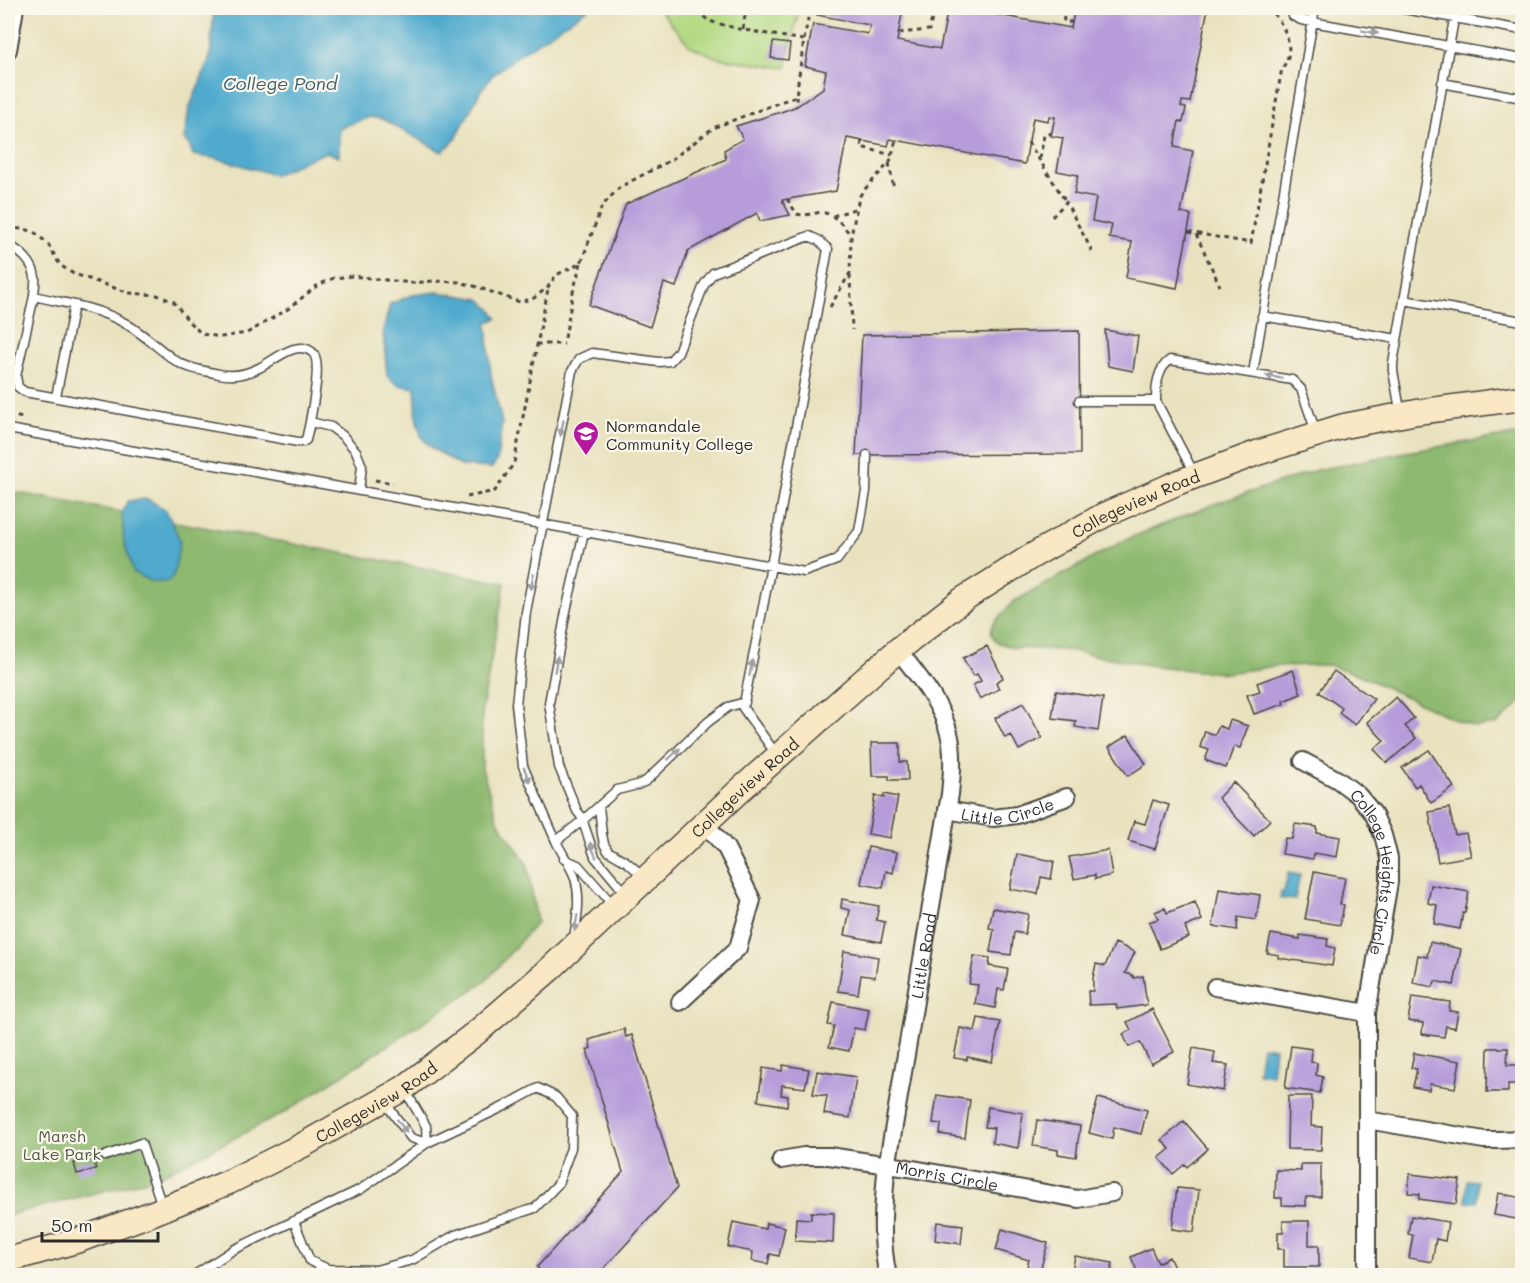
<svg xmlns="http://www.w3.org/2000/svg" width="1530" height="1283" font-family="Mali,sans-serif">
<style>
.green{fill:#b3d982;stroke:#6f8256;stroke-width:1.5}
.forest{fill:#8eb970;stroke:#5c724e;stroke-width:1.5}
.water{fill:#50aace;stroke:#3e6a7c;stroke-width:1.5}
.building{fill:#b69dda}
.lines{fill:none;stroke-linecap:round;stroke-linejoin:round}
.lane-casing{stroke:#484641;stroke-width:11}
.street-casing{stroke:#484641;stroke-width:20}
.secondary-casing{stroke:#484641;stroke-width:27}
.path{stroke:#484641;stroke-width:3;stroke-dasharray:4.5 4.5;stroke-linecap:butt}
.lane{stroke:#fff;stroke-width:8}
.street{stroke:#fff;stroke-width:16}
.secondary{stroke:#fae7c3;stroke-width:24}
.oneway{fill:#a0a0a0}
.labels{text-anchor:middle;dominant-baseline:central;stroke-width:4.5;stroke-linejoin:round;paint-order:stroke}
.poi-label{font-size:16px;fill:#2b2b2b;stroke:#fbf7ec;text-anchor:start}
.street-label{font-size:16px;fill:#2b2b2b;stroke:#fbf7ec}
.park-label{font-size:16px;fill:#4d5641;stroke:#fbf7ec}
.water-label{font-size:18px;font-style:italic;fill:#3a5e6c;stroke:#fbf7ec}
</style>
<rect width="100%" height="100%" fill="#fbf7ec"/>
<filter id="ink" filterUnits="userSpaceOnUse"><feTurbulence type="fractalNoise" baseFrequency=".0167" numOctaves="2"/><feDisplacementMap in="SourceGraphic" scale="12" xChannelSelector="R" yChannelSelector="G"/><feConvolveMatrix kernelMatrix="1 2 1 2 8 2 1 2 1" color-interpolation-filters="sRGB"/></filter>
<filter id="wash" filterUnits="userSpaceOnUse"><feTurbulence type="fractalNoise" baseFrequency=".008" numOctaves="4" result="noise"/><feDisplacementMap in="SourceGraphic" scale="24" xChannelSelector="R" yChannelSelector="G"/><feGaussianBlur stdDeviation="1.35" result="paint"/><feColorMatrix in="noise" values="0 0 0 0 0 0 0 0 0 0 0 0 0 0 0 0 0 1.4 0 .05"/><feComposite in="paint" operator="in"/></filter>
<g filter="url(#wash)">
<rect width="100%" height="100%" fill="#e9e2bf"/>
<path class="green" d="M658,8H799L786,68L718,58L690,46Z"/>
<path class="forest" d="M1522,434V701L1497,724L1476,727L1458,721L1357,674L1328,665L1277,666L1226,673L1197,671L1148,665L1065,650L1015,648L996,642L991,633L993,624L1013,602L1125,540L1217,503L1317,470L1406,452L1492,438Z
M8,491L505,583L482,709V769L498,821L527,864L537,922L485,982L284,1113L155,1178L8,1215Z"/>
<path class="water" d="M214,8H589L523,52L493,75L481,90L455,140L442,152L382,119L370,117L339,128V157L327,152L306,160L275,175L219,159L193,155L189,144L184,140L189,109L210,57Z
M438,292L480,299L491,309L497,318L487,323L491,375L502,423L497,460L492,468L461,466L433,449L422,438L417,422L415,388L398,385L387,376L383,331L390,304L412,295Z
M147,499L166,510L180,540L174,574L168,582H152L133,572L124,541L122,512L128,501Z
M1288,873L1300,875L1295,900L1280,898L1281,892H1284Z
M1262,1046L1275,1048L1272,1075L1258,1073Z
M1467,1180L1477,1181V1202H1466Z"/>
<g id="blocks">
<path class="building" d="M819,8H903L897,41L940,49L948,8H959L1071,28L1075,8H1208L1190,102L1182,101L1181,107L1186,108L1183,122L1179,121L1174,147L1193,151L1181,213L1191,215L1177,288L1126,278L1132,242L1109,238L1112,225L1092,221L1096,198L1074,194L1078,175L1057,171L1063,138L1051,136L1055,117L1049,116L1048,121L1033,118L1025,164L890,139L888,146L847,138L836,191L782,200L790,215L760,221L757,213L688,251L676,287L664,283L650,327L589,305L626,204L726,159L724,150L743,139L736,126L781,112L797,106L823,88L826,71L805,66L813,24L868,34L870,25L817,15Z
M773,42L790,44L788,60L771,58Z
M1105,330L1138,336L1133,371L1108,366Z
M1079,331L1080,454L856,455L862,335Z
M987,646L1003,678L996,682L999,689L980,699L973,685L981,681L977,674L973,676L963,658Z
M1293,670L1301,694L1283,701L1284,704L1254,714L1247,695L1260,691L1257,683Z
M1334,671L1374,699L1355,725L1339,713L1342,708L1319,692Z
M1056,691L1103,698L1098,731L1075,727L1076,721L1052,718Z
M1396,697L1414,718L1405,726L1416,738L1387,763L1374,749L1384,741L1367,722Z
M1023,703L1042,738L1019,750L1011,735L1005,738L995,718Z
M1230,720L1248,726L1240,748L1234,746L1226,768L1205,760L1209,750L1200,747L1205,731L1215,735L1219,726L1227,729Z
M1128,735L1146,764L1128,776L1109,747Z
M871,743H900V762H907L908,780H889V776H872Z
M1429,750L1454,787L1431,803L1419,784L1415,787L1402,768Z
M1233,782L1270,820L1254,836L1218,798Z
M884,794L898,797L890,838L868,834L875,796L884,798Z
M1153,800L1169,805L1155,849L1128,841L1134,821L1145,824Z
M1449,808L1455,835L1466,833L1471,856L1438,862L1429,812Z
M1295,824L1317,827V833L1340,837L1337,857L1314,853L1313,859L1282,854L1285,838L1292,839Z
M868,847L897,852L893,873L886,871L883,888L861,884Z
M1108,850L1112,875L1095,879V875L1074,879L1069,857Z
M1017,854L1054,861L1051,879L1041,877L1038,894L1010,889Z
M1314,872L1345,878L1340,904L1344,905L1340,925L1305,919Z
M1431,885L1469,892L1465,913H1463L1460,929L1434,924L1437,905L1428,903Z
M1219,889L1260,895L1256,920L1238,917L1237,930L1213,926Z
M842,899L879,906L876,920L885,922L881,942L845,935L850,910L841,908Z
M1195,902L1202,920L1185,927L1189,937L1160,949L1149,922L1158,919L1155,912L1165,908L1167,913Z
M993,908L1028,914L1025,934L1014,932L1011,955L990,952L994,929L989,928Z
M1271,934L1300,939V935L1328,939L1327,946L1335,948L1332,966L1278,958L1279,955L1267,953Z
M1430,942L1461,949L1454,985L1435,981L1433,987L1413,983L1418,955L1427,957Z
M1115,943L1135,952L1125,973L1132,975L1134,978L1143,976L1147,1005L1117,1009L1116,1004L1089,1005L1088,991H1093V978L1096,964L1105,966Z
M844,951L878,957L875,977L861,975L858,994L838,991Z
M974,956L990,958L989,966L1008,969L1004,990L998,989L995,1008L975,1004L978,985L969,984Z
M1412,997L1450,1002L1449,1011L1458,1012L1455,1028L1446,1026L1444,1037L1422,1034L1423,1023L1408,1021Z
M833,1002L869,1009L865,1030L854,1028L849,1051L829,1047L834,1026L828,1025Z
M1152,1009L1174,1052L1151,1064L1140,1042L1129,1047L1123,1034L1131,1030L1127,1022Z
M978,1018L1000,1022L992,1062L967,1057V1060L954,1058L960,1028L975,1031Z
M624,1029L626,1037L632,1035L677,1188L597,1276H536L540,1271L537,1267L623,1172L587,1050L591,1048L589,1040Z
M1291,1046L1312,1049L1311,1062L1317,1063L1316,1075L1323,1077L1320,1093L1285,1088Z
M1193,1048L1215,1052L1213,1063L1228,1065L1223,1091L1187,1084Z
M1488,1048H1508L1507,1065H1522V1084H1508V1092H1487Z
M1414,1053L1460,1061L1455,1088L1430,1084L1429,1090L1413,1087L1417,1069L1411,1068Z
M783,1065L809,1069L805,1088L782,1085L781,1095L788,1096L787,1106L758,1101L763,1068L782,1071Z
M817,1071L856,1077L850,1118L824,1114L827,1096L813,1094Z
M937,1095L970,1100L965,1138L940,1134L941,1124L933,1123Z
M1288,1096H1312L1311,1126L1322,1127L1321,1150L1287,1149Z
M1098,1098L1147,1110L1141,1134L1114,1127L1112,1139L1089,1133Z
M988,1107L1023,1113L1018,1148L992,1143L994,1128L985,1127Z
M1037,1120L1080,1126L1076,1157L1058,1154V1150L1033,1146Z
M1184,1121L1208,1149L1187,1167L1185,1164L1173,1174L1159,1158L1170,1149L1162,1140Z
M93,1158L96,1169L77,1174L74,1163Z
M1301,1164H1321V1197H1306V1206L1282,1205V1198H1275L1276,1170L1301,1171Z
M1410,1174L1460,1180L1456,1204L1419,1199L1420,1194L1408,1193Z
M1177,1188L1199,1190L1194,1232L1172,1229Z
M1498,1193L1522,1198V1220L1494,1215Z
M811,1212L834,1213L833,1243L795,1241L796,1218L811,1219Z
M1411,1216L1448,1222L1445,1241L1436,1239L1432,1262L1409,1258L1413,1235L1408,1234Z
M1283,1221H1309V1245H1319V1267H1284V1249H1278V1232H1283Z
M733,1222L765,1229L766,1223L785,1227L779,1256L770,1254L768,1264L752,1261L753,1252L728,1247Z
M937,1222L963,1225L961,1244L935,1240Z
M1002,1229L1048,1243L1039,1274L1026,1270L1029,1260L996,1250Z
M1151,1248L1158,1263L1169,1257L1178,1276H1139L1131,1257Z
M1075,1256L1113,1263L1110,1276H1071Z
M1484,1271L1506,1274V1276H1483Z
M1408,1272L1430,1273V1276H1408Z"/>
</g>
</g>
<g filter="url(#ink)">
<use href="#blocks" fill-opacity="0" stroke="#484641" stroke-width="1.5"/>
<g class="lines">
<defs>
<path id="lane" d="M1290,8L1293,16L1301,20L1522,59
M1398,8L1522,30
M1442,83L1522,98
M8,245C20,251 33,262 35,277C36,282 34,290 34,296C63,303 94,307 121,321C141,331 157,348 176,361C188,369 206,371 219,374C233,377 247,374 259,368C274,361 296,339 312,352C323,360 312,408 310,422L331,427L343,436L356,451L362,466L359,491
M34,296L16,376L18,387L25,392L298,442H303L306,440L310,422
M1404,300L1522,321
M1262,316L1397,339
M1253,373L1315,8
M56,397L74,305
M1079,401H1156
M1401,415L1393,371V363L1456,8
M8,429L284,477L804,572L837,560L859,531L866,491L867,455
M1195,475L1156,401C1156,387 1157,369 1170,360L1292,380L1301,389L1316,432
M584,532L566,611L549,703L559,767L577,811L581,816L595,857L626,894
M599,806L602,834L604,844L608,851L627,862L644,877
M556,841L523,766L516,704L526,612L572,371L579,359L592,353L659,362L670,361L678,352L704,285L713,273L809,236L818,240L828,249L771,566L743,708L776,754
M564,859L578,865L613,905
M574,938C577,918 581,899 575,878C572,868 561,852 556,841L582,821L617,790L637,785L646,781L708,722L728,707L745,702
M405,1090L426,1126L427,1143
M384,1101L411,1138L427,1143
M105,1156L141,1143L162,1206
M193,1276L233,1250L294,1221L310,1261L328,1269L376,1270L412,1260L455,1235L535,1208L558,1184L571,1148L572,1116L556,1097L538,1088L503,1107L427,1143L361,1189L294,1221"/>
<g id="street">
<path d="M8,50L15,8"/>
<path id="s1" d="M1303,761L1338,780L1358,795L1373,813L1383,835L1389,858V882L1367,1013V1276"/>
<path id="s2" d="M947,810L993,818L1017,815L1067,797"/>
<path d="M1215,987L1367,1013"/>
<path d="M680,1002L738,948L752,900L726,848L705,824"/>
<path d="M1367,1120L1484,1140H1497L1522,1139"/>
<path id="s3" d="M781,1160L804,1156H829L908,1168L1078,1199L1112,1193"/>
<path id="s4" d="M888,1276C880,1241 883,1208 886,1173L950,794C952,774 954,753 949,733C940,701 918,676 898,650"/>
</g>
<g id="secondary">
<path id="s5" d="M8,1260L76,1241L153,1213L229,1182L303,1145L404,1088L477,1032L550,969L740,790L898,650L962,600L1032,556L1104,515L1179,482L1257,453L1344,426L1417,412L1522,398"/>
</g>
</defs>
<use href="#lane" class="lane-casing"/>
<use href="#street" class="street-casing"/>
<use href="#secondary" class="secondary-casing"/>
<path class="path" d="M1063,8L1064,22H1072
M1009,17L1010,8
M743,29L746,8
M899,33L929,30L935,8
M804,40L810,8
M796,96L797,106
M862,141L861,147L892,155
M1028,142L1066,202
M1040,158L1044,135L1052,133
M889,163L894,189
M787,199L797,214C804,216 809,214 816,213C833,210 841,224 851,235
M833,216L857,208
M1052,217L1066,202L1093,253
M8,227L33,231L48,244L60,265L72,273L129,293L157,295L174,302L190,323L202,334L221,337L247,333L288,309L318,285L334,278L352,276L412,283L433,281L459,282L474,286L520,302L534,298L548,287L556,275L581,263L602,206L620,187L671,160L713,128L796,96L804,40L739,29L709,21L693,8
M1188,232L1251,243L1282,68C1298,50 1283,21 1268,8
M1196,234L1220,286
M850,275L852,330
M830,307L850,273L851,236L859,197L864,190L890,162L896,140
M565,338L573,292L581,263
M536,344H564
M8,415L23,418
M375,480L393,483
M467,497L495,491L514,463L548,289"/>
<use href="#lane" class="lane"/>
<use href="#street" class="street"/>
<use href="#secondary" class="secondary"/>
</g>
<defs><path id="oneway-solid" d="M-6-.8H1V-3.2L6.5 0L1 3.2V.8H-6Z" transform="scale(1.5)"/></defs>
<g class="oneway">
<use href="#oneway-solid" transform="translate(1370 32) rotate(10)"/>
<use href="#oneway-solid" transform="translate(1274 377) rotate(-169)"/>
<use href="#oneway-solid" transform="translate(562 428) rotate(101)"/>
<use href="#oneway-solid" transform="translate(532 582) rotate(101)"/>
<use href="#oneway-solid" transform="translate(556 664) rotate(-79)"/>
<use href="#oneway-solid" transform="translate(751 668) rotate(-79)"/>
<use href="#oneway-solid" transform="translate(674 754) rotate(-43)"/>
<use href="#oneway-solid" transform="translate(527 775) rotate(67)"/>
<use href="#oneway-solid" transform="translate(593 850) rotate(-113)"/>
<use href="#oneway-solid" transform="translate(576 923) rotate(100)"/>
<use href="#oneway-solid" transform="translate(402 1126) rotate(54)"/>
</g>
</g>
<defs>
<symbol id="university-pin" viewBox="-11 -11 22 30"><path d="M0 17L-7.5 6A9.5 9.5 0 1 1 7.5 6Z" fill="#b5179e" stroke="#fbf7ec"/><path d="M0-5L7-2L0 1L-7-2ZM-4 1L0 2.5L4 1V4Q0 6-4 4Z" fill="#fff"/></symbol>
</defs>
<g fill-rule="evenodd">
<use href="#university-pin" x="571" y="419" width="30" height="40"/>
</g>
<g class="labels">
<g class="poi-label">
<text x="606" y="425">Normandale<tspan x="606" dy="18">Community College</tspan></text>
</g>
<g class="street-label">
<text stroke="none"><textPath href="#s5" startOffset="1374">Collegeview Road</textPath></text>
<text stroke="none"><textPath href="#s5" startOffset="888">Collegeview Road</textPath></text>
<text stroke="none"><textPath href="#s2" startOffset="62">Little Circle</textPath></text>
<text stroke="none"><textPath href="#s1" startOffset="147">College Heights Circle</textPath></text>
<text stroke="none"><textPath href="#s4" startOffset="324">Little Road</textPath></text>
<text stroke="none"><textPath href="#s5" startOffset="402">Collegeview Road</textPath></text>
<text stroke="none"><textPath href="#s3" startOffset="168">Morris Circle</textPath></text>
</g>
<g class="park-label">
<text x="62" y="1135">Marsh<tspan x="62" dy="18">Lake Park</tspan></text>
</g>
<g class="water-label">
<text x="280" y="83">College Pond</text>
</g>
</g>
<rect width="1530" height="1283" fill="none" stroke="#fbf7ec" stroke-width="30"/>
<path d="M42 1232v9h116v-9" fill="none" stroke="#2b2b2b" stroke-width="3"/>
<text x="51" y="1232" font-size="18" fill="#2b2b2b" stroke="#fbf7ec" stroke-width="4.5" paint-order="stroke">50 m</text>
</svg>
